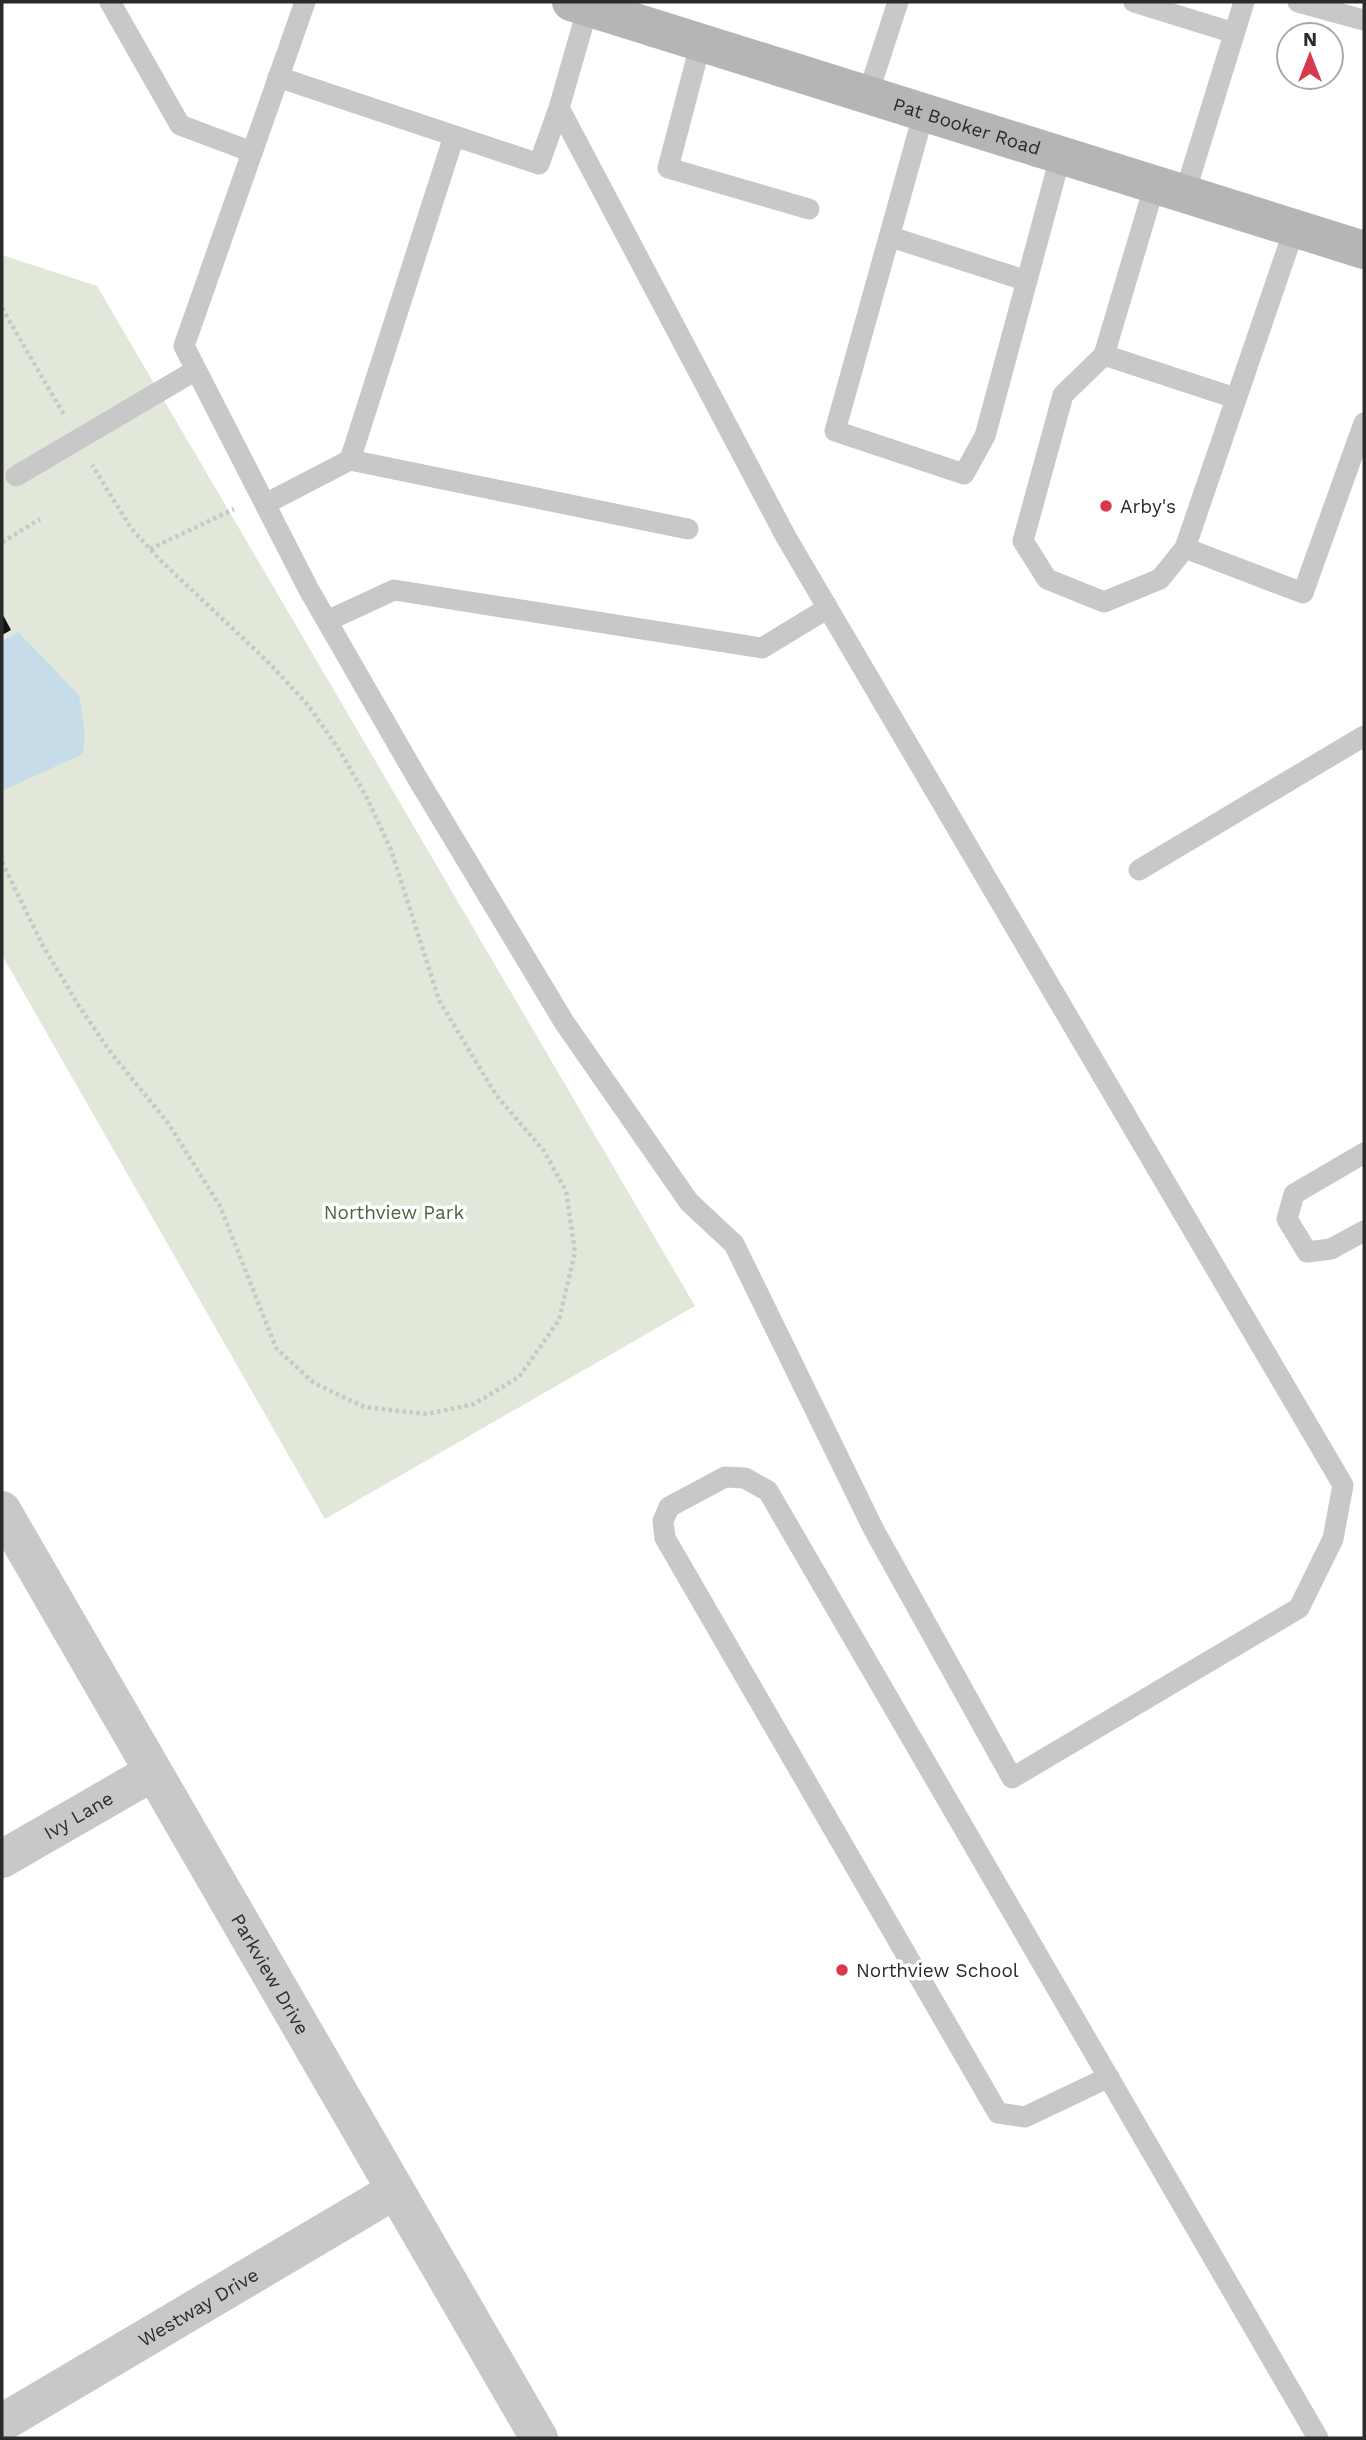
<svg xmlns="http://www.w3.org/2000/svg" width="1366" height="2440" font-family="'Work Sans',sans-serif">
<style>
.green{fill:#e2e8d9}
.water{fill:#c6dce8}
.building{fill:#121212}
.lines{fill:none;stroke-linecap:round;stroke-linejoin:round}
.path{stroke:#c8c8c8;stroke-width:4.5;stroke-dasharray:3.5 3.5;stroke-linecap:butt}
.service{stroke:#c8c8c8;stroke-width:21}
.minor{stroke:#c8c8c8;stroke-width:38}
.secondary{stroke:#b5b5b5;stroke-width:38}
.poi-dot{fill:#d8384b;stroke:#fff;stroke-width:2.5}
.labels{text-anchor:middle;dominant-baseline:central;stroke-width:7;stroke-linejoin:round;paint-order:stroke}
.street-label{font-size:19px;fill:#2b2b2b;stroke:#fff}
.poi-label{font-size:19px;fill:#2b2b2b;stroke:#fff;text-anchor:start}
.park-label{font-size:19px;fill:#51633c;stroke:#fff}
</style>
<rect width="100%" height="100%" fill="#fff"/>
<path class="green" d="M2,255L97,286L695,1306L325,1519L2,955Z"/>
<path class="water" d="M18,632L79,695L85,734L83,754L2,791V641Z"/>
<path class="building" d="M2,613L11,630L2,635Z"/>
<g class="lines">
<path class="path" d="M2,308L64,415
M2,542L40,519
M150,549L234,509
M2,862L43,946L79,1006L111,1053L168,1123L220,1206L276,1348L314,1383L364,1407L427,1414L474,1404L519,1377L559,1320L575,1252L566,1191L544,1151L496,1095L439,1000L391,850L366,796L338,748L308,705L266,660L159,559L131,528L92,465"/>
<path class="service" d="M110,2L180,125L252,152
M305,2L184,346L309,590L416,776L564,1022L689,1202L734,1244L874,1530L1012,1778L1299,1608L1333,1539L1343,1485L786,537L559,108L588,7
M1134,2L1234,33
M1298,2L1364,20
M701,42L668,168L809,209
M278,77L539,164L559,108
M868,94L898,2
M924,112L835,431L964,474L985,436L1061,154
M1155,184L1104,355L1063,395L1023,541L1047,579L1104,602L1160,579L1185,548
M1185,193L1244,2
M1295,227L1185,548L1303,593L1364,423
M891,237L1027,281
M1104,355L1235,398
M350,460L688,529
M16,476L196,370
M265,504L350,460L454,136
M327,621L394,590L762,648L828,608
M1139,870L1364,736
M1364,1153L1294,1194L1287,1219L1307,1252L1331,1249L1364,1231
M1109,2077L1025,2117L998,2113L665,1538L663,1521L669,1507L725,1477L745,1478L768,1491L1318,2438"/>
<g class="minor">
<path id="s1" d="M2,1510L539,2438"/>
<path id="s2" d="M2,1859L153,1772"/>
<path id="s3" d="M2,2423L394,2191"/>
</g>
<path class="secondary" id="s4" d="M571,2L1364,250"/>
</g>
<g class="poi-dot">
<circle cx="1106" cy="506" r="7"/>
<circle cx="842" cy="1970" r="7"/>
</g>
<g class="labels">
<g class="street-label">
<text stroke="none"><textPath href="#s4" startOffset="415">Pat Booker Road</textPath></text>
<text stroke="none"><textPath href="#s2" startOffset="88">Ivy Lane</textPath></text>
<text stroke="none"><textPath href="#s1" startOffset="536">Parkview Drive</textPath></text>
<text stroke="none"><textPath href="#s3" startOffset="228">Westway Drive</textPath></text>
</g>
<g class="poi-label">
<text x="1120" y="506">Arby's</text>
<text x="856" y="1970">Northview School</text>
</g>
<g class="park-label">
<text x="394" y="1212">Northview Park</text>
</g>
</g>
<rect width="1366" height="2440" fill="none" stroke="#2b2b2b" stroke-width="7"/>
<g transform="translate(1310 56)"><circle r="33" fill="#ffffff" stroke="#aaaaaa" stroke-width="2"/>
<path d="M0-5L12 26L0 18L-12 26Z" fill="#d8384b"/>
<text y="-10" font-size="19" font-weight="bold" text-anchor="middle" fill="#2b2b2b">N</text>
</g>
</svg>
